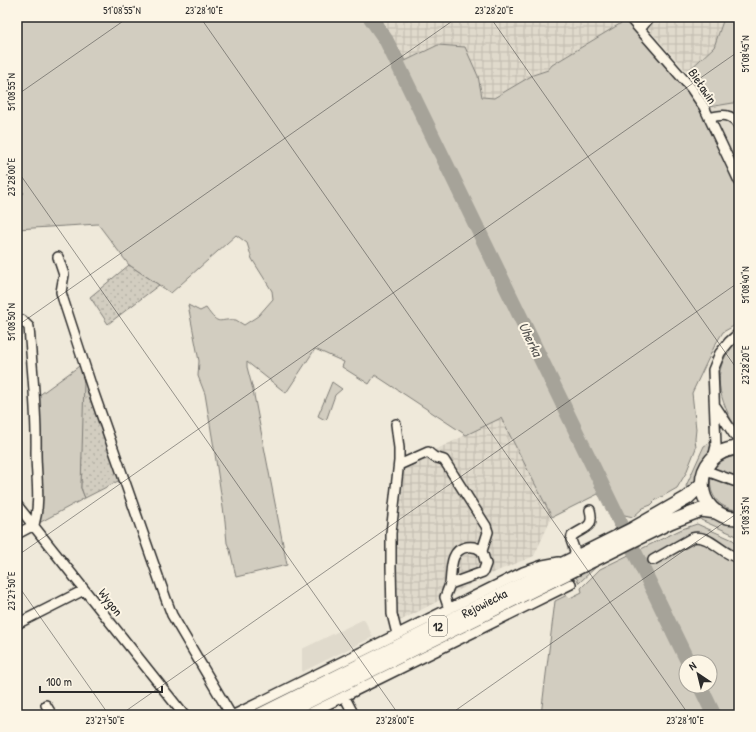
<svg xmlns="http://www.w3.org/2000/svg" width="756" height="732" font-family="'Patrick Hand',sans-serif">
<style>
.built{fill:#e0dacc}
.industrial{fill:url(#industrial-grid)}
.green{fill:#d2cdc0;stroke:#7e7c76;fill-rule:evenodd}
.garden{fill:url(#garden-dots);stroke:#7e7c76}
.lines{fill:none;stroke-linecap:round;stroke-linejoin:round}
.river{stroke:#a6a399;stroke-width:15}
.minor-casing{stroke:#2b2b2b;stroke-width:12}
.highway-casing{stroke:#2b2b2b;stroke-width:16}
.minor{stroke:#fcf5e5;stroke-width:9}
.highway{stroke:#fcf5e5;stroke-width:13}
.ticks{fill:none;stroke:#2b2b2b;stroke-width:1;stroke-opacity:0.45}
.labels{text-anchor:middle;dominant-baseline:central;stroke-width:4;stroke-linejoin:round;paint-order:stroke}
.shield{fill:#fcf5e5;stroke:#6a6863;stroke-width:1}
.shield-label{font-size:12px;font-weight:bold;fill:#2b2b2b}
.street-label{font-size:13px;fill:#2b2b2b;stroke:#fcf5e5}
.water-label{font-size:14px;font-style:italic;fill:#565552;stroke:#fcf5e5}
.neatline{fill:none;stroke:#2b2b2b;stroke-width:1.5}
.ticks-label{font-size:10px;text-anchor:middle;fill:#2b2b2b}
</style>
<defs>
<pattern id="industrial-grid" width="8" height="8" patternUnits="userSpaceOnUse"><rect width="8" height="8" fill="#e0dacc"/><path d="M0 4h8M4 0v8" fill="none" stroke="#c0bbaf"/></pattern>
<pattern id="garden-dots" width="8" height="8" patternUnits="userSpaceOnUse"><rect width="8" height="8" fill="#d2cdc0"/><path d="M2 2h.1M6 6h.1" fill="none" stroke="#b4b0a5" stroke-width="1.8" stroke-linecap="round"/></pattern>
</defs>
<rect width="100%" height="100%" fill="#efe9da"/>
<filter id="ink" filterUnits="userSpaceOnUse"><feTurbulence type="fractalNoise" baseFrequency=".025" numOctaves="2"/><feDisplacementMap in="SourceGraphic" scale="8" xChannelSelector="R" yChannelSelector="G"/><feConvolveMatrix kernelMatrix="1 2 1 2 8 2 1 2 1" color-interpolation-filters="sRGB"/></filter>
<g filter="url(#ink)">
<path class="built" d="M739,102V173L709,107Z
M364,619L373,637L302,672V649Z"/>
<path class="industrial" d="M380,17H626L628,19L552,65L548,70L533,75L494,98L482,97L478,76L438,45L405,61Z
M638,17H730L723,21L714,47L687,72Z
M501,418L552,517L534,556L490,574L396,623L392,566L400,467Z"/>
<path class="green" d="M17,17H380L405,61L438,45L465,47L478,76L482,97L494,98L533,75L548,70L552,65L628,19L678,75L697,104L739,192V323L723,332L715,345L692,393L696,429L695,439L696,448L686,473L677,488L656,500L651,505L643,508L633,517L612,512L598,494L552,517L501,418L466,435L375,375L369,384L342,367L344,362L315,349L286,393L247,362V367L253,390L287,565L236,577L230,550L227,543L225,521L215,454L205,394L198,376L199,361L188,305L200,311L206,308C220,328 218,318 236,320L244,325L258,316L273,299L272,291L252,259L247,243L236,235L171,293L129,265L98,224L17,229V200L24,193L17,186Z
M730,17H739V102L709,107L695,83L687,72L714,47L723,21Z
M739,340V427H738L736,424L734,425C717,394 710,366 739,340Z
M82,364L86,377L81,488L85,498L39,523L41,431L38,396Z
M332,382L342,389L335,395L327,418L325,420L318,416Z
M711,442C709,461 699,478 688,493L686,486L704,446Z
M739,456V510C701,509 701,457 739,456Z
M699,516C713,518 729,518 739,529V537L701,520Z
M697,524L733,540L739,546V715H541L555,601L567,595L570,598L582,592L581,588L600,569L682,529ZM686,662H710V686H686Z
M623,551L624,553L598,565L579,583L576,577L480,625L478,624Z"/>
<path class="garden" d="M129,265L159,285L108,324L90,297Z
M86,377L122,479L85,498L81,488L84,381Z"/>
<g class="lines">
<path class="river" d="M370,17L386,40L688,662
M700,686L714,715"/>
<defs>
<path id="minor" d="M629,17L691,88L704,107L739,181
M640,29L650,17
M709,118C722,114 732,113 739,126
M58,257L64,275L61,292L63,299L92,388L166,599L172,615L231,715
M716,407L739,442
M396,424L399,448V461L391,533V566L392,614L397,634
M713,458L716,446L713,370L720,353L729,342L739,333
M399,465L428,452L434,457L444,460L486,526L488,532L482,551
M704,470L734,481
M17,505L184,715
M17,534L34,525C41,501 36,477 36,452C37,410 32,369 29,327L22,320
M577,557L571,540L572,536C583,527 595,529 590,510
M653,560L692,538C709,533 722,555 739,558
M449,609L445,597L450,584L483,572L486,564L482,551C477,547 473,546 467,547C449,550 452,570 450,584
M17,624L84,590
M344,696L354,715
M46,705L52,715
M234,715L523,572L543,565L559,562
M306,715L571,584"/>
<path id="highway" d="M739,448C689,450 691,520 739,518
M260,715L633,529L687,498L702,484
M281,715L670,522L701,510L717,512"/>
</defs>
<use href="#minor" class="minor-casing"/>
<use href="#highway" class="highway-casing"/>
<use href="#minor" class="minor"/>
<use href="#highway" class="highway"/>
</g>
</g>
<path class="ticks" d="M200,17L689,715M490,17L739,372M17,95L129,17M17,170L399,715M17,326L458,17M17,556L739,51M17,584L109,715M120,715L739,282M449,715L739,512"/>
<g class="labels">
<rect class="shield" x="429" y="616" width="18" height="20" rx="3"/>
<g class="shield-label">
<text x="438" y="626">12</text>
</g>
<g class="street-label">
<text transform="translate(703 86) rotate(56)">Bieławin</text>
<text transform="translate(111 602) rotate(52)">Wygon</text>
<text transform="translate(484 603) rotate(-27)">Rejowiecka</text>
</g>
<g class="water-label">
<text transform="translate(531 339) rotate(64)">Uherka</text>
</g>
</g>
<rect width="756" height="732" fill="none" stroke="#fcf5e5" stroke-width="44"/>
<g transform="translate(698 674) rotate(325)"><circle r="19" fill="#fcf5e5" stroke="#a8a49b"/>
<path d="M0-3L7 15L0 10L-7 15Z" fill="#2b2b2b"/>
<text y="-6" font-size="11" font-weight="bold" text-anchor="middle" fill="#2b2b2b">N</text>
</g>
<path d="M40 686v6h122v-6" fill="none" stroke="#2b2b2b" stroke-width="2"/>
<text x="46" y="686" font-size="12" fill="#2b2b2b" stroke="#fcf5e5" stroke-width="3" paint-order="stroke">100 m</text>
<rect x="22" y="22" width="712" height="688" class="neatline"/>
<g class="ticks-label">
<text x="122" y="14">51°08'55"N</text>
<text x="204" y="14">23°28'10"E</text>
<text x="494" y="14">23°28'20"E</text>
<text transform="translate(745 54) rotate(-90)" y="4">51°08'45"N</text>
<text transform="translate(11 92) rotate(-90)" y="4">51°08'55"N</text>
<text transform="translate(11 177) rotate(-90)" y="4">23°28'00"E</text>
<text transform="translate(745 285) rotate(-90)" y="4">51°08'40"N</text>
<text transform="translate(11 322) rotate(-90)" y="4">51°08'50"N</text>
<text transform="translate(745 365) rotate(-90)" y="4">23°28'20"E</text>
<text transform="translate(745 516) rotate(-90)" y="4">51°08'35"N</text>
<text transform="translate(11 591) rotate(-90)" y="4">23°27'50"E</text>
<text x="105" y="724">23°27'50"E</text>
<text x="395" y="724">23°28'00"E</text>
<text x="685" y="724">23°28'10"E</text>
</g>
</svg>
